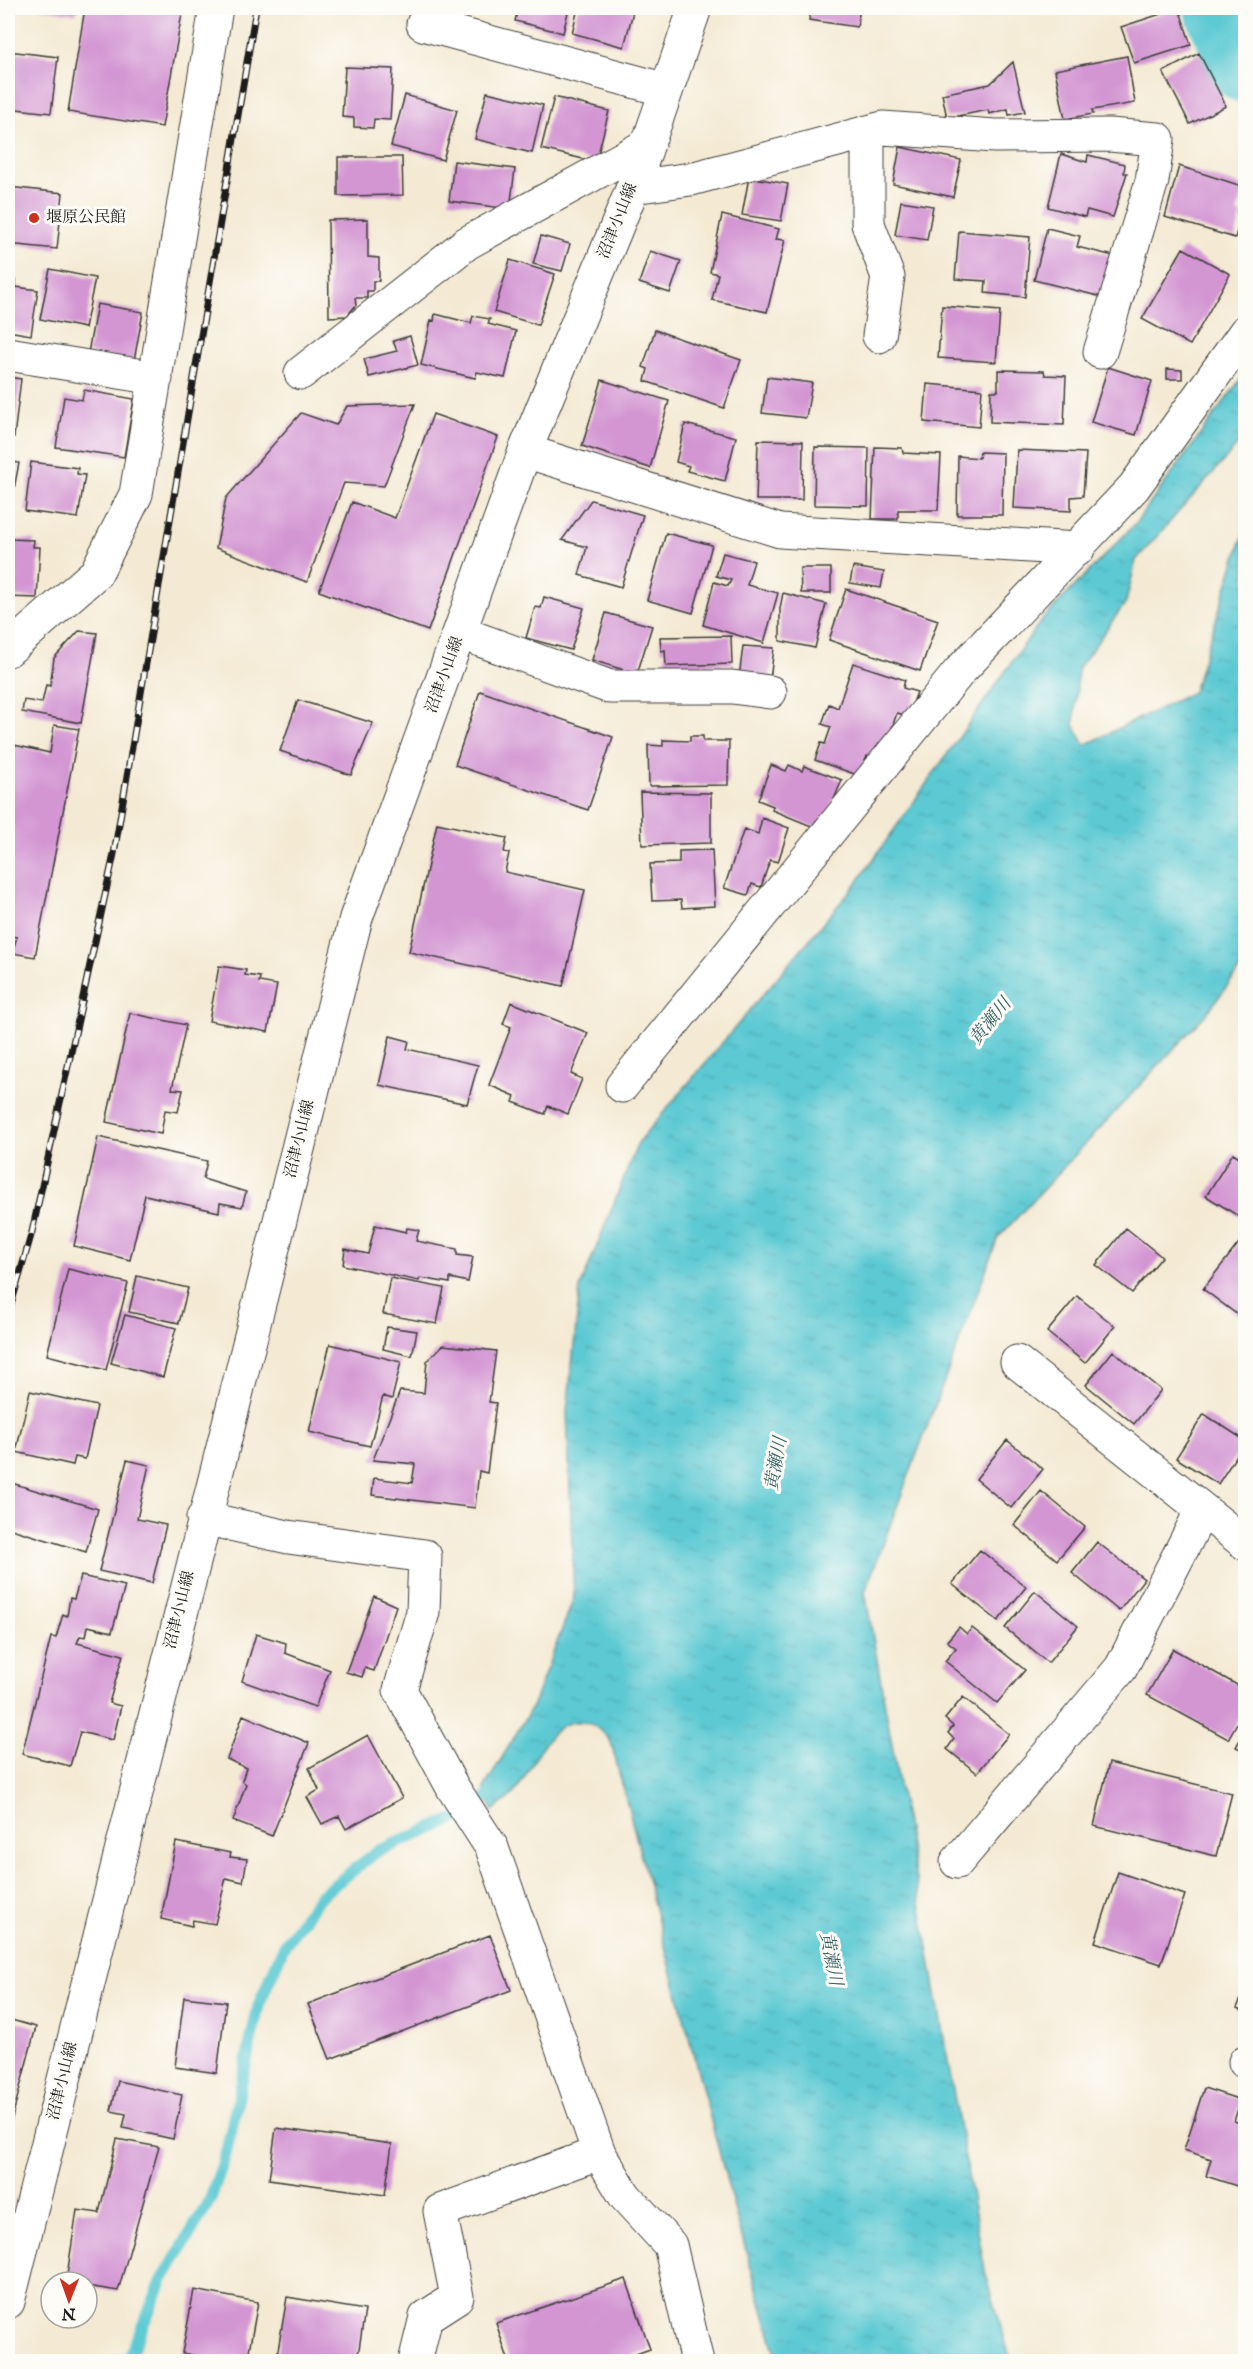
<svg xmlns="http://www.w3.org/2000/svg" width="1253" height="2369" font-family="'IM FELL English','Noto Serif JP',serif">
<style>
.water{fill:url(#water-ripples);stroke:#3c7278;stroke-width:1.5}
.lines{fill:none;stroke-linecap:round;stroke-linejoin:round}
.stream{stroke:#5cc9d3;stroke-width:12}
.river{stroke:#5cc9d3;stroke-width:74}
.building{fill:#d396d3}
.minor-casing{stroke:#3c3b38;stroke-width:35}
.major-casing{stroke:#3c3b38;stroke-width:35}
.minor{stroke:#fff;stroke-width:33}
.major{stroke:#fff;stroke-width:33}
.rail-casing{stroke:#1c1c1c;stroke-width:7}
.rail{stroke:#fdfcf7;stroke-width:4.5;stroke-dasharray:14;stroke-linecap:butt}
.poi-dot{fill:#c8321e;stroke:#fdfcf7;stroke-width:2}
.labels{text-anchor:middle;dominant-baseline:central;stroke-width:6;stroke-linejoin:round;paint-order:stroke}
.poi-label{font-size:16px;fill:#1c1c1c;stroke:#fdfcf7;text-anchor:start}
.street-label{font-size:16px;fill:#1c1c1c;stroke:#fdfcf7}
.water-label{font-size:18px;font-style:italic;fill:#366165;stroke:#fdfcf7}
</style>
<defs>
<pattern id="water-ripples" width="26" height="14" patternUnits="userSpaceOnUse" patternTransform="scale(1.5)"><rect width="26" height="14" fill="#5cc9d3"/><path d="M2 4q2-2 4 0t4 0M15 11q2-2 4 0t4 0" fill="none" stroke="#4facb5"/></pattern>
</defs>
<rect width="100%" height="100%" fill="#fdfcf7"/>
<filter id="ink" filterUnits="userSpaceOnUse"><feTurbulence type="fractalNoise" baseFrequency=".0167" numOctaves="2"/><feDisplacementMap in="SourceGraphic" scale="12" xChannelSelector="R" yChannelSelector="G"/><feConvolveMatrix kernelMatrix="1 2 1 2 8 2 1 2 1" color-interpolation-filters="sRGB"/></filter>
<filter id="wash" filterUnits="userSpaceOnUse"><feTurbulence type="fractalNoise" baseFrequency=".008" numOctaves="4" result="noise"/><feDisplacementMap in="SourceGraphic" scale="24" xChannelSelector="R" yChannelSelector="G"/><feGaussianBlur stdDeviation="1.35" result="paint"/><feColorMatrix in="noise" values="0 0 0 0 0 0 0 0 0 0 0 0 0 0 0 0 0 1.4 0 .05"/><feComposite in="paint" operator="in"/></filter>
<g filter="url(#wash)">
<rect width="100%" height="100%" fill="#f4ead4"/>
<path class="water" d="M1245,373V437L1136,560L1126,602L1078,669L1074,725L1085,745L1193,692L1245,529V962L1207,1013L998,1238L865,1592L985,2271L1011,2361H778L738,2223L611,1742C603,1731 596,1724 582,1722C546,1718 533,1771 514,1793C508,1800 499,1805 493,1811L484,1788L532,1707L574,1598L567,1411L580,1288L638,1143L856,884L1040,622L1135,524Z"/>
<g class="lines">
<path class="stream" d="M127,2362L162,2281L210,2200L226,2153L259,2004L284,1946L320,1896L378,1851L471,1812L499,1786"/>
<path class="river" d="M1221,8L1246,66"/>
</g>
<g id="blocks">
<path class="building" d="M37,8H77L76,14Z
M85,8H183L162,127L68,112Z
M518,8H569L563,33L515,21Z
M578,8H634L624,47L572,33Z
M811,8H860L857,27L809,20Z
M1179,8L1191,45L1134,63L1121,27Z
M8,51L58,57L51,113L8,108Z
M1199,53L1226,106L1190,124L1163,72Z
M1127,56L1135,103L1092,110L1093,114L1065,119L1055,70Z
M1013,62L1025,112L1009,115L1008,109L989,114L988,110L947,118L942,94L990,84Z
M345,67L393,69L390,120L374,119L373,128L354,127V118L342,117Z
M487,92L543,105L532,153L475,139Z
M405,95L457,110L443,160L391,146Z
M554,97L609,111L596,162L541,149Z
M900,147L961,160L953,197L893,184Z
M1061,154L1087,162L1088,155L1125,164L1124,173H1127L1113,217L1087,210L1085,217L1048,207Z
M338,157H402L403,195L338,196Z
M454,161L515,169L510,209L449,201Z
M1179,166L1245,187L1237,213L1242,214L1235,238L1165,217Z
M749,177L788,184L781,221L742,215Z
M8,187L63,193L57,249L8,244Z
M901,201L933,206L927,240L895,235Z
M722,215L779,229L776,239L785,240L767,312L712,300L718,274L710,272Z
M368,219V257L379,258V281H373V291H367V298H355L356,305L347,316L329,317L328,220Z
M1047,228L1080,236L1077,247L1114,256L1102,297L1034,280Z
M959,231L1030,237L1025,297L985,293L986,281L955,279Z
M541,236L570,244L562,271L533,264Z
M1183,248L1230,274L1190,345L1142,319Z
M650,251L681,261L670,293L639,283Z
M510,260L555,274L538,325L494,312Z
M50,269L95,278L85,328L40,319Z
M8,279L16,280V287L38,290L31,335L8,331Z
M97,304L143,312L134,361L88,353Z
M942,306L1000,311L996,362L938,358Z
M435,314L471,323L473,316L490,319L488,324L516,331L505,378L477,372L475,378L421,365L431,320L434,321Z
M655,330L741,360L724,408L645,381L648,369L643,367Z
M410,336L418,365L369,377L364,359L397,351L393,341Z
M1108,367L1152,381L1136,435L1091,422Z
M1167,369L1182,370V379H1167Z
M998,370L1044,371L1045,375L1066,376L1064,425L990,422L991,391H998Z
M8,377L21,379L14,437L8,436Z
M767,377L812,383L806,418L762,413Z
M602,380L669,401L650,468L582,446Z
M927,384L982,389L979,427L924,422Z
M84,390L134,399L124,457L56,447L64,397L82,400Z
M415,404L384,486L344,483L307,582L216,548L226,498L301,413L336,425L347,406Z
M433,414L498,437L428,631L319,591L352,502L395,518Z
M685,424L736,437L725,481L687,471L689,466L676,462Z
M758,440L803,441L802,500H756Z
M815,447L869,448L868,506L814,505Z
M875,447L902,448L903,453L941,455L938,510H898V519H872Z
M1017,450L1086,453L1083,496L1071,497V511L1014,508Z
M980,452L1003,453L1002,515H957L958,456L979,458Z
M8,461L19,463L10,510H8Z
M31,462L78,468L77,474L85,475L78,518L25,511Z
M591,500L643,515L621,587L579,575L587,547L562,540Z
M666,533L712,545L693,613L647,600Z
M8,539L34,540L33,547H40L37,598L8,597Z
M723,553L754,561L747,585L778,593L764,643L703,625L714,582L728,586L731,580L716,576Z
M853,567L884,572L881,588L850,583Z
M800,568H831V593H801Z
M846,589L938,620L920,671L829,640Z
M783,593L826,604L815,648L780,641V608Z
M544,597L584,608L571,650L526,638L535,607L541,608Z
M606,613L652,626L637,674L592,660Z
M79,631L97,633L81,723L22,712L24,700L42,703L46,685L50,686L54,658Z
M731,636L732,664L666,666L665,650L661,651L660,637Z
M743,646L774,648L770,680L739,678Z
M853,663L905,680L903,688L917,692L908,716L897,713L888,739H883L877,760L867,756L860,776L815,760L821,743L825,744L831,727L822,724L829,704L838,708Z
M480,691L613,737L588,810L455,765Z
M298,700L373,723L351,775L280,751Z
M54,725L79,729L35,957L12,953L17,937L8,936V782L14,745L50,753Z
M690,736H703V741H729L728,785L649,786L648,745L663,746V740L690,741Z
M771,765L786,771L789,765L802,771L804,766L842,780L824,823L816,828L772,810L773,806L758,800Z
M640,792L711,793V843L642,845Z
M762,818L789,828L778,862L770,860L761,887L752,884L748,895L724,888L744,829L758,834Z
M437,823L507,838L504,852L509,853L505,872L585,890L563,986L409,952Z
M712,850L715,906L682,908L681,900L652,901L650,864L679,863V851Z
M219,966L246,970L245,975L260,977L259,982L277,985L268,1032L209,1021Z
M511,1002L588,1033L571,1074L582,1079L568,1114L548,1106L545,1114L513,1102L515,1096L489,1085L511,1027L503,1024Z
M130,1013L186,1025L172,1089L183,1090L178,1112L165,1110L161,1134L106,1122Z
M390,1036L409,1041L407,1049L478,1065L467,1104L379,1085Z
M98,1137L207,1161L203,1179L246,1192L242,1207L220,1203L219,1212L145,1195L130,1260L74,1246Z
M1233,1153L1246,1161V1221L1206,1196Z
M375,1225L406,1232L407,1228L419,1230L416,1241L457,1249V1255L473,1257L468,1282L450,1278V1283L420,1278L419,1281L343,1265L345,1249L368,1254Z
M1126,1228L1162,1257L1132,1293L1096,1265Z
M1246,1234V1321L1203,1289Z
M68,1269L128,1283L106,1370L47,1355Z
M137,1276L188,1288L179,1323L129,1312Z
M390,1278L444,1288L437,1324L383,1314Z
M1077,1296L1115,1326L1085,1363L1047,1332Z
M125,1315L176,1328L163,1377L111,1363Z
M387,1327L417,1331L412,1356L383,1349Z
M330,1344L401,1362L392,1399L383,1396L370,1446L309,1432Z
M443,1345L496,1351L489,1402L496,1403L487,1473L479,1471L475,1508L372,1495L374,1478L412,1483L415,1464L373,1460L400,1391L424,1393L427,1361Z
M1113,1351L1161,1390L1134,1424L1086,1385Z
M30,1391L97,1406L85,1459L75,1457L73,1465L16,1452Z
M1204,1414L1246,1441L1218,1484L1176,1458Z
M1007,1440L1043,1469L1011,1508L976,1479Z
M127,1460L149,1465L137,1519L166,1525L152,1583L99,1571Z
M8,1482L98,1509L86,1552L8,1528Z
M1041,1491L1085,1527L1057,1560L1014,1525Z
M1097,1542L1144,1579L1119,1611L1072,1573Z
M980,1550L1026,1587L998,1621L952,1584Z
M81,1576L125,1586L112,1632L88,1626L86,1637L80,1636L77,1643L123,1655L109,1703L121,1706L113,1740L80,1732L70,1766L22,1754L51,1637L56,1638L63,1614L67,1616L70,1598L74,1599Z
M1035,1591L1078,1626L1048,1663L1005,1628Z
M374,1596L396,1606L374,1671L365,1668L362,1677L346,1672Z
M959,1627L967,1634L972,1628L1025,1670L997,1703L945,1661L956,1648L947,1641Z
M256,1634L286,1643L285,1653L330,1670L315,1707L242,1681Z
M1173,1649L1246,1690V1707L1228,1739L1147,1695Z
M963,1697L1009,1734L977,1773L947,1749L954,1739L948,1733L953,1726L945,1719Z
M8,1703L15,1705L8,1729Z
M243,1715L309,1743L272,1836L233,1821L246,1784L242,1781L246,1768L227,1759Z
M1246,1729V1752L1236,1747Z
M368,1735L402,1798L346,1829L339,1816L322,1824L307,1797L319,1790L309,1768Z
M1109,1763L1232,1793L1216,1856L1094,1826Z
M176,1842L231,1853L230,1857L247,1859L243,1882L226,1878L215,1924L193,1920L192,1926L161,1919Z
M1118,1872L1185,1895L1161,1964L1095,1942Z
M490,1935L511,1990L330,2059L308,2004Z
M1245,1989H1246V2012L1237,2008Z
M184,1997L226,2002L217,2073L175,2067Z
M8,2019L36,2027L8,2133Z
M118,2081L182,2095L173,2139L123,2128L126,2114L111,2111Z
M1204,2088L1241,2100L1234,2121L1246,2125V2189L1206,2176L1211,2159L1184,2150Z
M276,2128L392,2144L385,2195L269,2179Z
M117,2139L159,2147L118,2291L87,2286V2282H66L77,2210L99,2213Z
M626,2279L650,2349L614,2362H509L496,2323Z
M194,2290L258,2302L247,2362H228L182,2353Z
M287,2297L365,2310L357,2362H276Z"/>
</g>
</g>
<g filter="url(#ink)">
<use href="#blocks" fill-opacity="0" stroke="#3c3b38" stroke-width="1.5"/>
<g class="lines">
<defs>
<path id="minor" d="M423,24L666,90
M868,132V224L888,277L879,336
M633,187L691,179L883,128L995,136L1109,135L1158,139L1152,181L1100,352
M8,354L156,378
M301,373L467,243L647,145
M525,451L780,531L1078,549
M461,633L610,687H732L770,692
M8,650L96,573L136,494L216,8
M622,1086L959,672L1134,487L1246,331
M1017,1362L1246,1544
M203,1518L288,1537L425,1556L423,1612L400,1690L453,1788L492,1848L599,2153L625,2196L670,2245L697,2362
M957,1862L1121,1668L1202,1510
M1245,2062H1246
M415,2362L426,2317L457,2297L440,2211L599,2153"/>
<path id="major" d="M8,2302L356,918L525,451L633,187L695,8"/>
</defs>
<use href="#minor" class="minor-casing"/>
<use href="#major" class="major-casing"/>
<use href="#minor" class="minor"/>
<use href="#major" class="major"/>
<defs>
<path id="rail" d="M8,1315L32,1232L114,854L256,8"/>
</defs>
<use href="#rail" class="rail-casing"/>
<use href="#rail" class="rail"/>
</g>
</g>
<circle class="poi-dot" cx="34" cy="218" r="6"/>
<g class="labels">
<g class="poi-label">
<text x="46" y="218">堰原公民館</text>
</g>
<g class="street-label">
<text transform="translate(618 221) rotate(-68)">沼津小山線</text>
<text transform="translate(445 675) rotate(-70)">沼津小山線</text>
<text transform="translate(300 1139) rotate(-76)">沼津小山線</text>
<text transform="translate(180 1610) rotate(-76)">沼津小山線</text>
<text transform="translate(63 2081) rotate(-76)">沼津小山線</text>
</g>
<g class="water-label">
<text transform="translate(991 1022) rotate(-51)">黄瀬川</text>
<text transform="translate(777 1464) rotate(-80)">黄瀬川</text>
<text transform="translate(830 1959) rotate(79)">黄瀬川</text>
</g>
</g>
<rect width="1253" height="2369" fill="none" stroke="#fdfcf7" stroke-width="30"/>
<g transform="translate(69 2300) rotate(181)"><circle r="28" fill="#fdfcf7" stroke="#a3a29f" stroke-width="1.5"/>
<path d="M0-4.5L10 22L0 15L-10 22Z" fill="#c8321e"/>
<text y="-9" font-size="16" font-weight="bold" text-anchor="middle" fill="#1c1c1c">N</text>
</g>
</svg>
